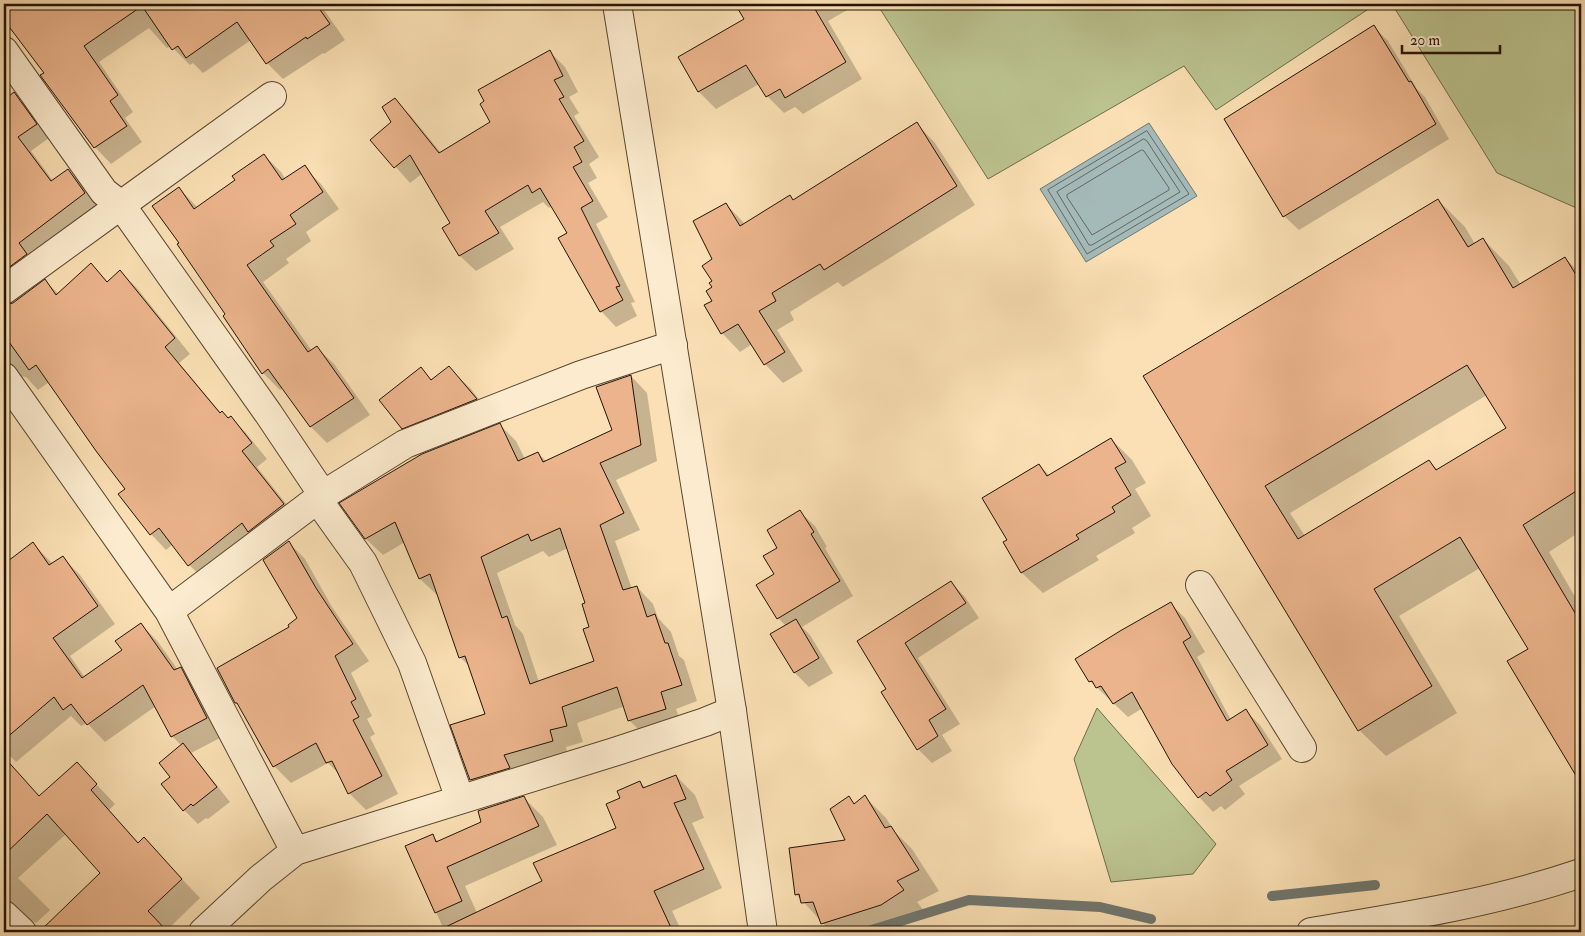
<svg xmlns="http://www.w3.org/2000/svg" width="1585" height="936" font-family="'IM FELL Double Pica',serif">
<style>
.green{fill:#bbc38f;stroke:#6f6b49}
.water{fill:#a4bab9;stroke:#707770}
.shadow{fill:#0003;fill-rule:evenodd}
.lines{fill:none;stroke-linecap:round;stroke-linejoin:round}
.shore{stroke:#64665e;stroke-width:1}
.stream{stroke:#707770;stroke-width:10}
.building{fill:#ebb48c;stroke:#231303;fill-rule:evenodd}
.minor-casing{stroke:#59462f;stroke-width:30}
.tertiary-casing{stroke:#59462f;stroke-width:30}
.minor{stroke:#fcebce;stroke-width:28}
.tertiary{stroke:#fcebce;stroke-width:28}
</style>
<rect width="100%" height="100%" fill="#fae0b4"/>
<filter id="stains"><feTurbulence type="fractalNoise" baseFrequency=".004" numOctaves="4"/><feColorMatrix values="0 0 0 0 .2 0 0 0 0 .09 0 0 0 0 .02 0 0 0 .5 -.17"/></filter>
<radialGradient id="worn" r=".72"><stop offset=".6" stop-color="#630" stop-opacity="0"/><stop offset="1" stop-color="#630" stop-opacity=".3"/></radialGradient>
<path class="green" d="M877,4H1376L1216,110L1184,66L988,179Z
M1392,4H1581V210L1497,173Z
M1097,708L1216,844L1193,874L1111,882L1074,759Z"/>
<path class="water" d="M1149,123L1197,196L1086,262L1040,189Z"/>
<path class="shadow" d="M13,4H37L44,11L54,4H59L63,8L70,4H320L345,40L324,54L323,53L283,79L267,63L251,40L203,73L193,63L190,65L171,46L167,48L149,28L99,62L133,112L125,118L142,142L111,164L95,147L42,75L45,73L4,18V11Z
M737,4H855L856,5L828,21L862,79L803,114L795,107L784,113L767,96L759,84L716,109L699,92L679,58L746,20Z
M1374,27L1388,41L1417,89L1425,97L1449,139L1299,230L1284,216Z
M549,51L565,67L578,92L569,97L579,113L574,116L599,157L589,164L597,178L588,183L608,217L596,224L635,302L631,303L637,316L616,327L601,311L568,234L552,206L549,208L543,202L500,227L514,249L476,271L460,256L443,229L452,223L423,173L410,183L372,140L393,122L394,100L410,115L441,153L492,123Z
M14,94L28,108L49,138L31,151L53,181L68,170L82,184L98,207L4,296V101Z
M917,124L935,143L975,205L843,287L838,282L790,312L794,320L777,330L803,371L783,383L765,364L752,344L740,352L722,333L713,301L714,260L726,204L745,224L790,196L794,200Z
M264,155L281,172L286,180L304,167L321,184L339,209L306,232L311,241L286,259L289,263L263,282L312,351L317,348L334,364L370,415L327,443L311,427L283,388L280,390L263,373L181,243L179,188L198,208L236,180Z
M1438,200L1465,227L1475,244L1483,239L1509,266L1521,285L1565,258L1581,274V531L1549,552L1581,607V782L1509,661L1529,649L1480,568L1399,616L1457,713L1386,756L1359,730L1145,377ZM1487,395L1507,429L1438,470L1429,461L1305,536L1290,513Z
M91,265L108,283L120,272L136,287L190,354L179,363L221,413L228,420L231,417L246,433L267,459L257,467L299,520L205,580L189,565L173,544L166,550L151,534L120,495L127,489L49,382L38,390L26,377L18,376L4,392V322L25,307L45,281L59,294Z
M449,368L471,389L490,414L417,442L402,428L421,369L432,381Z
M631,376L647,393L657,461L616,480L640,530L615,541L632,589L637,587L653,604L658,618L671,632L679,656L684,660L697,701L676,709L682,725L646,737L629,720L625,706L577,723L583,742L566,747L568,757L488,796L471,780L486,715L470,667L460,657L439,594L437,595L420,579L405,542L383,555L366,539L341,504L500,425L516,441L525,459L538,453L547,462L613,431ZM568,548L587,604L595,662L539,682L523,634L515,625L497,573L543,551L549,557Z
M4,395L11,412L4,417Z
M1111,439L1132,460L1146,483L1135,489L1151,516L1132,528L1135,533L1096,556L1099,560L1043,593L1022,573L1005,543L1009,540L1039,465L1050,476Z
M800,512L815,526L827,547L825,548L853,596L802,627L810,635L833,673L809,687L795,673L772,635L786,626L778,618L776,575L779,548Z
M288,542L305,559L332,607L369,661L351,673L372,716L367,719L375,734L370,737L398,794L366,810L349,793L340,775L328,763L291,783L274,766L241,707L236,703L291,627L299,619Z
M33,544L53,564L62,557L80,575L115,624L70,656L85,678L124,650L141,624L158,642L178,670L180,668L198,686L224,736L191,753L230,802L208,819L206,818L198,824L184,810L171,778L182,746L172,736L156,706L105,742L87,723L81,726L71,716L16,762L4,750V659L24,641L4,612V587L14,580L4,565Z
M951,582L965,597L979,618L918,658L960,724L942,735L952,751L932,763L918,749L888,689L858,641Z
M1171,604L1185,618L1205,652L1197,657L1231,720L1246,711L1260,725L1282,759L1239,786L1245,794L1225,810L1221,806L1213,812L1199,797L1143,708L1128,717L1090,681Z
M4,758L40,797L77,764L115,804L109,810L139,844L144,839L200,898L166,931L167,932H66L54,920L102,874L66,834L18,878L50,910L36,923L26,917H18L4,932V877L10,872L4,866Z
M676,776L695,795L704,818L692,823L722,888L672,911L682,932H438L444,930L407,846L432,836L439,842L483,822L524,798L543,817L557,845L465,886L477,913L543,882L617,829L622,799L640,782L646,788Z
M865,797L886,818L894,831L912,849L939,891L917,902L924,911L903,925L880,932H831L796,894L847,841L849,798L855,804Z"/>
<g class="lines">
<path class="shore" d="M1147,131L1189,194L1087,254L1048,190Z
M1144,139L1147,141L1180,192L1092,245H1089L1057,192Z
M1142,150L1144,151L1169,188V190L1092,235L1067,197V195Z"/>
<path class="stream" d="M1272,896L1375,885
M865,932L969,900L1100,907L1151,919"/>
</g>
<path class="building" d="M4,4H316L330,24L307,39L306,37L266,64L237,22L186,58L178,46L172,50L142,6L84,46L118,95L110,101L127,126L94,148L40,75L44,73L4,20Z
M735,4H812L846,62L785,98L780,89L766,97L746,65L698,92L678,57L744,19Z
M1374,25L1409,82L1411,81L1436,124L1283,217L1224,119Z
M550,50L563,76L554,80L564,97L559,99L584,141L574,147L582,162L573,167L593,201L581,208L620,286L616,287L623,300L600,312L558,238L567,233L540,188L532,193L528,185L485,211L499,233L459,256L442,228L450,223L410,155L394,168L370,140L391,122L382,107L395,98L439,153L490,122L480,104L484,101L478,90Z
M14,92L37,124L18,137L51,181L68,169L85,193L19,243L27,254L4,271V100Z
M917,122L957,186L824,270L820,264L772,293L776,301L759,311L785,352L764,365L738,324L721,334L704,305L712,301L706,291L712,287L709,283L712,281L702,266L712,259L693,221L726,203L740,226L790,195L793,200Z
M264,154L282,180L305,165L323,192L290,215L296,224L270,241L274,246L247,265L308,352L317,346L354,398L310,427L268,369L262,374L223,316L225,314L177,244L179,243L152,206L179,187L194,209L235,180L232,176Z
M1438,199L1468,247L1483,238L1513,288L1565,257L1581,283V488L1523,525L1581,623V784L1507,661L1528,649L1460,537L1374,589L1432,686L1358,731L1143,376ZM1467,365L1506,428L1436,470L1429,460L1298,539L1265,486Z
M91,263L107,282L120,270L175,338L165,347L220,413L222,411L228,418L231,416L252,443L242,451L284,504L248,532L242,523L188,566L159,528L150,535L118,494L125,489L96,451L36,365L29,370L4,335V305L13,303L45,279L56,295Z
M449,366L477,399L402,429L379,400L421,367L431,380Z
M631,375L641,445L600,463L624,513L600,525L623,590L637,586L647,617L655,614L665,643H668L682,685L661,692L666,709L628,721L617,687L562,707L567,726L550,730L553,741L504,755L510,768L470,780L450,725L485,714L465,656L459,658L430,574L419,579L395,522L365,539L339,503L422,454L500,423L518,461L538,452L543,462L612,430L596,387ZM560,528L585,603L582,604L589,627L583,629L594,661L530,684L507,616L502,618L481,557L528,534L531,541Z
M1111,438L1126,462L1115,468L1131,495L1112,507L1115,512L1076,535L1079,539L1021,573L1003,542L1007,540L982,498L1039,464L1047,476Z
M800,510L814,532L811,534L840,581L777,619L756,585L774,574L763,556L777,548L767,530Z
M289,541L316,588L353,644L335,656L356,699L351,702L359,717L353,720L382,776L348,794L332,761L326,763L316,743L273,767L237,703H235L217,668L289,627L288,625L297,618L263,560Z
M33,542L49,565L63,556L98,606L53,638L82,678L122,650L115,641L141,623L174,670L181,667L207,718L171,737L143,685L87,725L71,704L63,710L54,697L4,740V564Z
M951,581L966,603L905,643L946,709L929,720L938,736L917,750L881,692L886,689L857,641Z
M1171,602L1191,637L1183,642L1227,721L1246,709L1268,745L1226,771L1232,780L1210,796L1206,792L1198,798L1172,764L1132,692L1113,704L1101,686L1096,688L1092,681L1089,682L1075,659L1120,631Z
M796,619L819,658L794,673L770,634Z
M183,743L217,787L193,806L191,804L183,811L161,784L170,777L159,763Z
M4,757L39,796L77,762L97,784L91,790L138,843L144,837L182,879L148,911L168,932H39L100,873L47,814L4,855Z
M676,775L686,799L674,803L704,869L654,891L673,932H435L542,881L533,863L616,828L606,804L620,798L617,791L640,781L643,788Z
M865,795L885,828L891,826L919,870L897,881L904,890L881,905L821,924L813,902L801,903L799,894L795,895L789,848L845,840L830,809L849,796L854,804Z
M524,796L539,826L447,867L462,901L435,913L405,846L433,834L436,842L481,822L478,811Z"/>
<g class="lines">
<defs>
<path id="minor" d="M4,51L104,192L121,205L4,290
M272,96L121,205L268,413L323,495L405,444L581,375L673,345
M4,377L169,611L295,851
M318,500L363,563L412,663L460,799
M1200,585L1302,748
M169,611L323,495
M4,915L22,932
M203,932L261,878L295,851L614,752L705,722L732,711"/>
<path id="tertiary" d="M617,4L732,711L763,932
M1311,932C1403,917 1493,903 1581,873"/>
</defs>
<use href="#minor" class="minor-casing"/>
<use href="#tertiary" class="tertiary-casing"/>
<use href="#minor" class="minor"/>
<use href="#tertiary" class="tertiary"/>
</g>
<rect width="1585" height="936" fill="none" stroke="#fae0b4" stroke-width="20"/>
<rect x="5" y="5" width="1575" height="926" fill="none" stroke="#231303" stroke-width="2.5"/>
<rect x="10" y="10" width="1565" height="916" fill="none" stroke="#231303"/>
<path d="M1402 45v8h98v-8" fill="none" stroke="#231303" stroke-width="2.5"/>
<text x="1410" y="45" font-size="15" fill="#231303" stroke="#fcebce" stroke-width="4" paint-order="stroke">20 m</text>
<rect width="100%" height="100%" filter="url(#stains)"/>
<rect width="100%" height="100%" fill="url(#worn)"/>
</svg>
